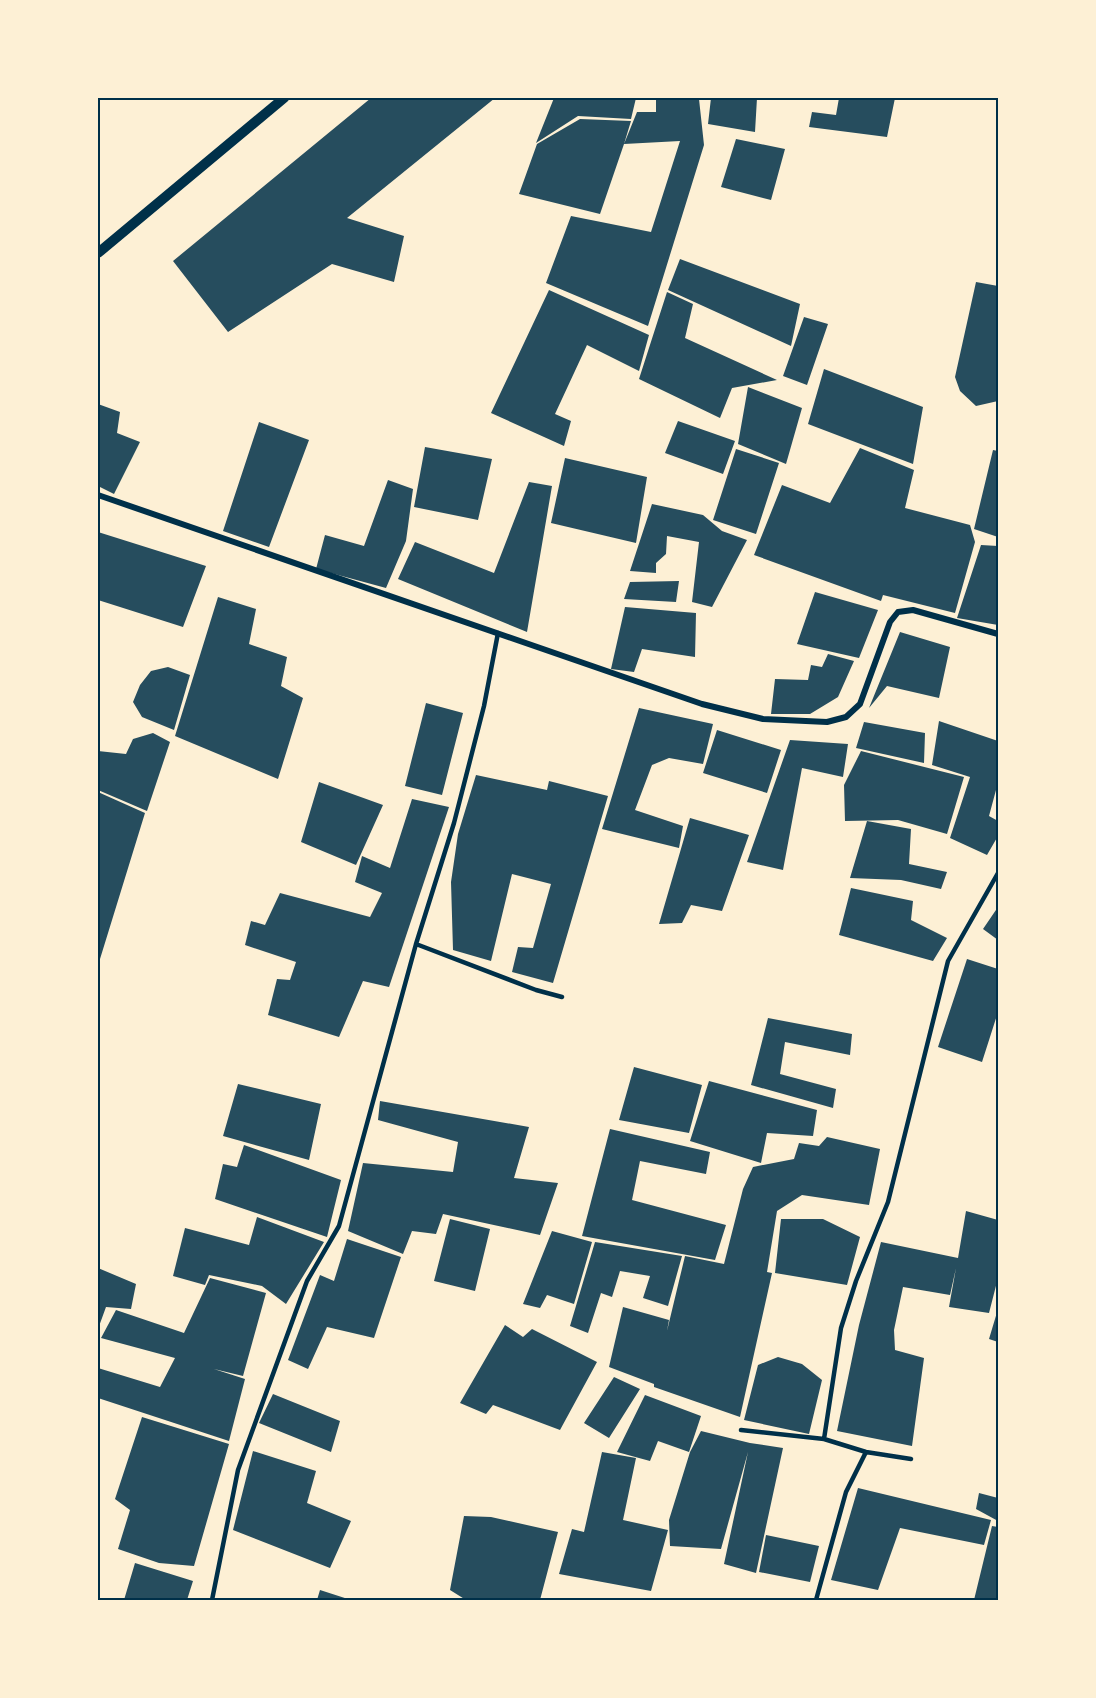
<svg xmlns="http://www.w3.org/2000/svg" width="1096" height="1698" font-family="'Noto Serif',serif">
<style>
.building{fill:#264d5e}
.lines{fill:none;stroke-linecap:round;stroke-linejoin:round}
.service{stroke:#003049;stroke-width:4.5}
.minor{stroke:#003049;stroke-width:6}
.tertiary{stroke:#003049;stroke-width:10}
.neatline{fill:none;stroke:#003049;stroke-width:2}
</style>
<rect width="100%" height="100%" fill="#fdf0d5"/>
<path class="building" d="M371,98H495L347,218L404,236L394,282L332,264L228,332L173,261Z
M554,98H636L631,119L578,116L536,143Z
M656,98L699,99L704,145L648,326L546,283L571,216L651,232L680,141L624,144L600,214L519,194L537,144L580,119L631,121L624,144L637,112H656Z
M711,98H757L755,132L708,124Z
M839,98H895L887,137L809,127L812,112L836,115Z
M736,139L785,149L771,200L721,187Z
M680,259L800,304L791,346L668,290Z
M976,282L998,286V401L976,406L960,391L955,377Z
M549,290L649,335L639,371L587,345L555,414L571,421L564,446L491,413Z
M667,292L693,304L685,338L777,380L732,388L720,418L639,379Z
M804,317L828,324L807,385L783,376Z
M824,369L923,407L913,464L808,424Z
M748,387L802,408L786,464L738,444Z
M98,404L120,412L117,433L140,442L114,494L98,486Z
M678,421L735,441L723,474L665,453Z
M259,422L309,440L269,547L223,531Z
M425,447L492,459L478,520L414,507Z
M860,448L914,470L905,508L970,525L975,542L955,613L883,595L881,601L754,555L782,485L830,503Z
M736,449L779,463L756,534L713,520Z
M993,450L998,451V537L974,529Z
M565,458L647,477L636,543L551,523Z
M388,480L413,489L406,541L386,588L316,569L325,535L364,546Z
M529,482L552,486L527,632L398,579L415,542L494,573Z
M652,504L703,515L722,531L747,540L712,607L692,602L699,542L667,536L666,554L656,563V573L630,571Z
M98,532L206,566L183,627L98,600Z
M981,545L998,546V625L957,618Z
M679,581L676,602L624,599L630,582Z
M815,592L878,610L859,658L797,644Z
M218,597L256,609L249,644L287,657L281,686L303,698L278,779L175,736Z
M625,607L696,613L695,657L642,649L634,672L611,669Z
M900,632L950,647L939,698L887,686L869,708Z
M828,654L854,661L838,697L810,714H771L775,679L808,680L811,665L822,667Z
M168,667L190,675L174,730L142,717L133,702L140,685L151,671Z
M426,703L463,713L442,795L405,786Z
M639,708L713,724L703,764L669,758L652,765L635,810L683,826L679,848L602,829Z
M939,721L998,741V792L996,790L989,816L998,821V836L987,855L950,838L970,777L932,765Z
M864,722L925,733L924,763L856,748Z
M717,730L781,750L767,793L703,773Z
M153,733L170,742L147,811L98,790V751L126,754L133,739Z
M790,740L848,744L843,777L802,768L783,870L747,862Z
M861,751L964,777L947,834L898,820L845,821L844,785Z
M476,775L547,790L549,781L608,796L553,983L512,972L518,947L533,948L551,884L512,874L491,961L453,950L451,882L458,834Z
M319,782L383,805L356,865L301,842Z
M98,792L145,813L100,959L98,958Z
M412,799L449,807L389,987L363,981L339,1037L268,1015L277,979L290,980L296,962L245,945L251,921L265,925L280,893L370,917L382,893L355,882L362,856L390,868Z
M690,818L749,835L722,911L691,905L682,923L659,924Z
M867,821L911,829L909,864L947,872L941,889L901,880L850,878Z
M851,888L913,901L911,920L947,938L933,961L839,935Z
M998,907V940L983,929Z
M967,959L998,969V1012L982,1062L938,1047Z
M768,1018L852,1034L850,1055L785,1042L780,1074L836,1089L833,1108L751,1085Z
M634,1067L702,1085L689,1133L619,1120Z
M709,1081L817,1110L813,1136L767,1133L761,1163L690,1141Z
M238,1084L321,1104L309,1160L223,1136Z
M380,1101L529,1127L514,1178L558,1183L540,1235L443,1214L436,1234L412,1231L403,1254L348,1231L363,1163L453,1172L458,1142L378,1120Z
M610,1129L710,1152L706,1174L640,1161L632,1200L726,1225L715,1260L582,1236Z
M827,1137L880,1149L869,1205L802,1195L777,1211L767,1272L772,1273L740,1417L654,1387V1384L609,1367L623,1307L669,1320L667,1331L685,1256L724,1264L743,1189L753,1167L794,1159L799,1143L819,1146Z
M244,1145L341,1180L327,1237L215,1199L223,1164L237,1167Z
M966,1211L998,1220V1278L989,1313L949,1307L956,1268L950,1295L903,1287L894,1330L895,1350L924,1358L912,1446L837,1431L859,1325L881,1242L958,1258Z
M257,1217L324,1242L286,1304L262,1286L209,1275L205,1285L173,1276L185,1228L249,1245Z
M450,1219L490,1229L475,1291L434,1281Z
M781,1219H823L860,1237L847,1285L775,1273Z
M552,1231L592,1242L574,1304L547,1295L540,1308L523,1304Z
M347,1239L401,1257L374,1338L327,1327L308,1369L288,1360L320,1275L334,1281Z
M595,1242L682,1256L668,1306L643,1298L650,1276L620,1271L612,1297L601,1293L588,1333L570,1326Z
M98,1268L136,1284L131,1309L106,1307L98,1329Z
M210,1278L266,1293L243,1376L214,1369L245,1379L229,1441L98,1398V1368L160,1387L175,1358L101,1338L116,1310L184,1333Z
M998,1309V1342L989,1339Z
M505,1325L523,1337L532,1329L597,1362L560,1430L493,1405L486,1414L460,1403Z
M778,1357L802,1364L822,1380L809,1434L744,1420L758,1365Z
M614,1377L640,1389L609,1438L584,1423Z
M273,1394L340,1421L331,1452L259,1423Z
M645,1395L701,1416L689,1452L658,1441L650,1461L617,1452Z
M142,1417L229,1444L194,1566L159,1563L118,1549L130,1510L115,1499Z
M701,1431L750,1443L783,1448L756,1573L724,1564L748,1452L721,1549L670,1546L669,1520L690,1452Z
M253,1451L316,1471L307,1503L351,1521L330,1568L233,1530Z
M602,1452L636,1458L623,1520L668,1530L651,1591L559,1574L572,1529L584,1532Z
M858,1488L991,1520L984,1545L900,1528L878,1590L831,1580Z
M979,1493L998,1498V1521L976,1509Z
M464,1516L491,1517L558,1532L540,1600H466L450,1590Z
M992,1526L998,1527V1600H974Z
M766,1535L819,1546L810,1582L759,1572Z
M135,1563L193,1581L187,1600H124Z
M320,1590L351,1600H317Z"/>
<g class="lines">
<path class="service" d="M416,944L536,990L562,997
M741,1430L824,1439L866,1452L911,1459
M824,1439L841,1328L856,1281L888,1202L948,961L998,873
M212,1600L238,1470L307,1281L339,1226L416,944L454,823L484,706L498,633
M816,1600L846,1492L866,1452"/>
<path class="minor" d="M98,495L702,704L763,719L827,722L846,717L860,704L890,622L898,612L913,610L998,634"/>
<path class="tertiary" d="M98,253L284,98"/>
</g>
<rect width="1096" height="1698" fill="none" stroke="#fdf0d5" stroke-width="198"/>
<rect x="99" y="99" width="898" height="1500" class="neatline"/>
</svg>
